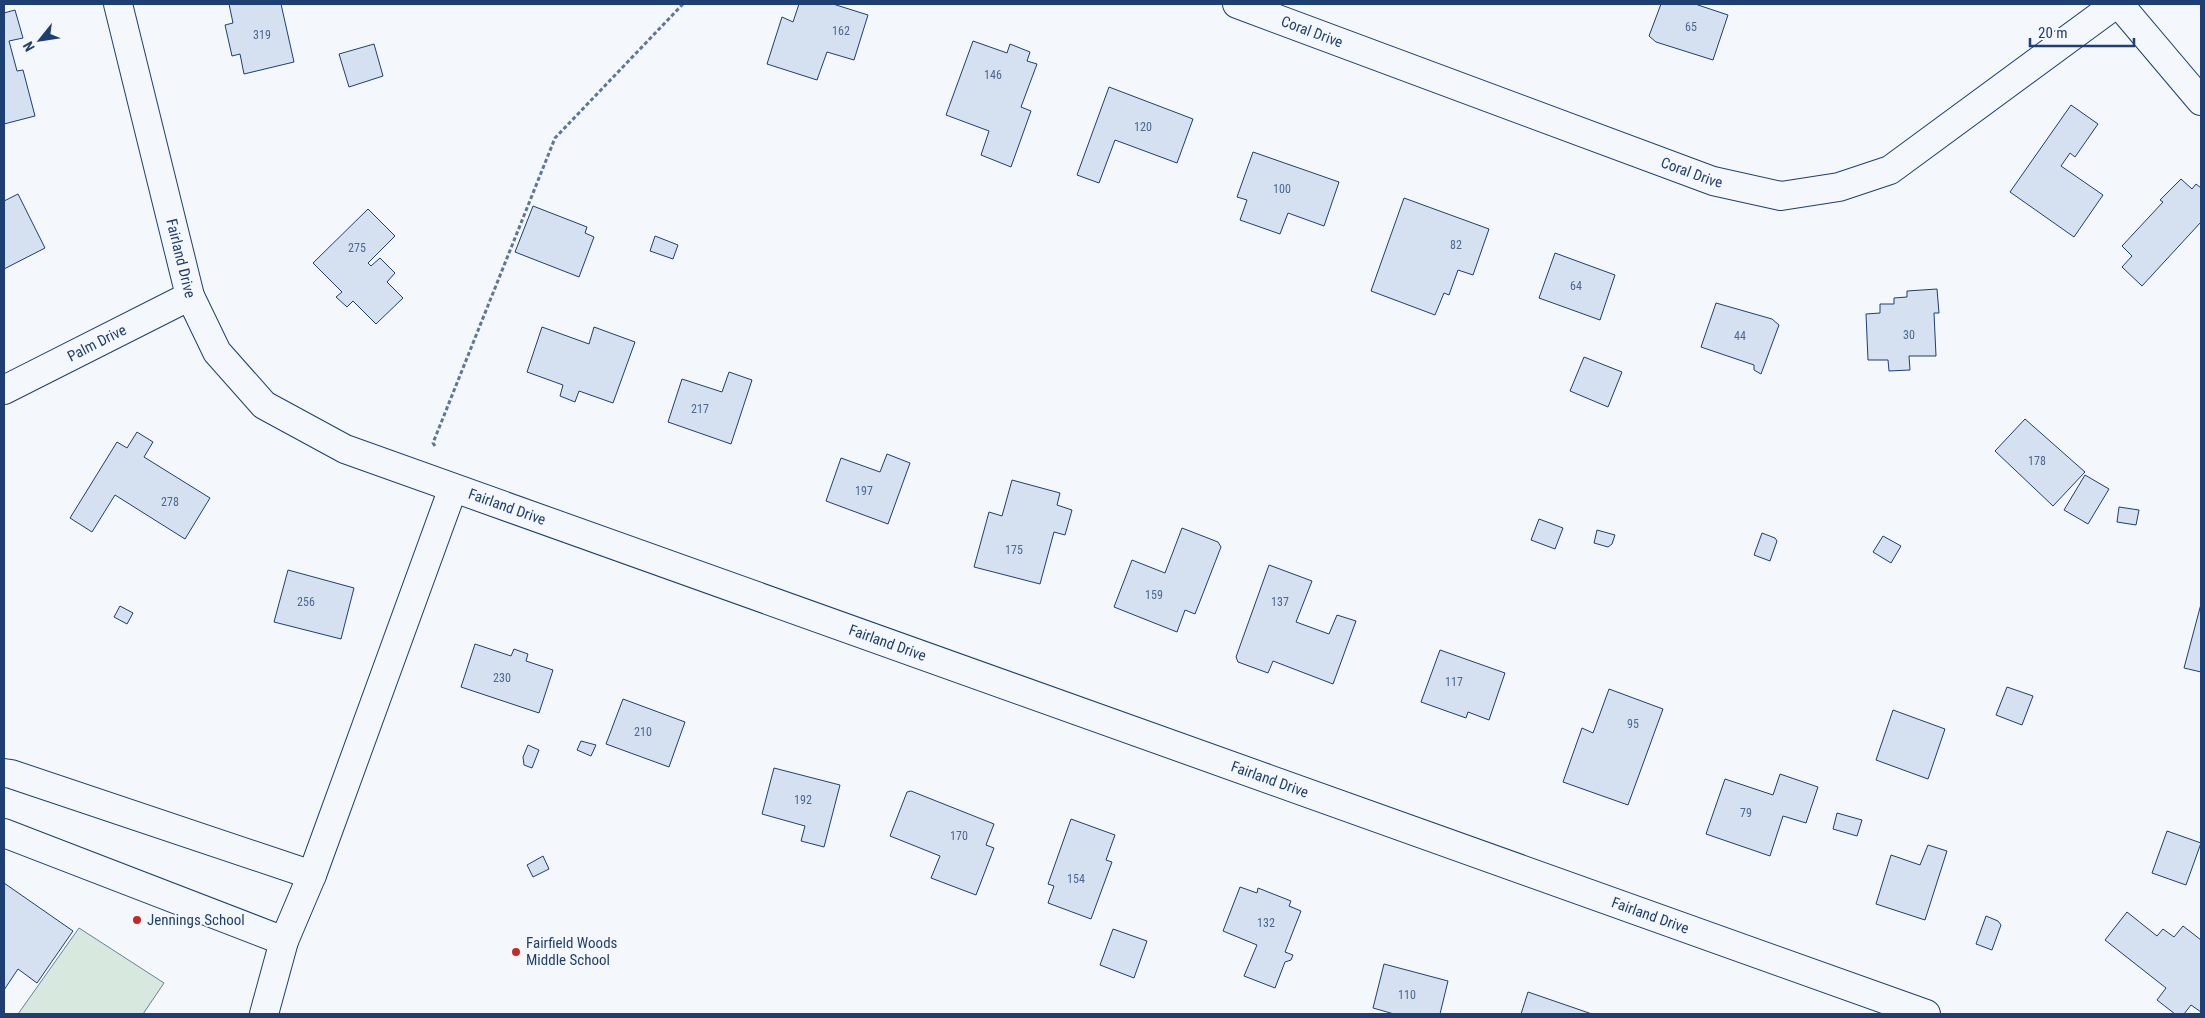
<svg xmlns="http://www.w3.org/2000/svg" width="2205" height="1018" font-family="'Roboto Condensed',sans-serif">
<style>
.green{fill:#d7e8df;stroke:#687fa3}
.building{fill:#d5e0f0;stroke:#1d3f73}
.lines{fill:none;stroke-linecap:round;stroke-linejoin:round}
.minor-casing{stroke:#1d3f73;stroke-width:30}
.path{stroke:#5e769c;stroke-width:3;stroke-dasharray:4 2.5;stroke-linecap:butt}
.minor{stroke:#f4f7fb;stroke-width:28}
.poi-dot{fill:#c62828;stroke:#f4f7fb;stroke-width:2}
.labels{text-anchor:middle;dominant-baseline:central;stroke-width:4;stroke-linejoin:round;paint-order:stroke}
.number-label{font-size:12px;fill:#4b6792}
.street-label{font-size:15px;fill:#1d3f73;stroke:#f4f7fb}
.poi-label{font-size:15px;fill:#1d3f73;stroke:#f4f7fb;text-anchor:start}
</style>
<rect width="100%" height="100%" fill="#f4f7fb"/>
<path class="green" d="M79,928L164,983L143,1014H18Z"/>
<path class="building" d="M229,4H281L294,62L244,74L240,54L232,56L225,25L233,23Z
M799,4H833L868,15L854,60L827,52L817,80L767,64L782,17L793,22Z
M1661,4H1695L1728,15L1713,60L1656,42L1649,36Z
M15,10L23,38L9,41L17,71L23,70L35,116L4,124V13Z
M973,41L1007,53L1010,44L1030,52L1027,61L1037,64L1021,107L1031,111L1011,167L981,155L989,131L946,115Z
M374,44L383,76L349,87L339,54Z
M1109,87L1193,119L1177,163L1115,140L1099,183L1077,175Z
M2071,105L2098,124L2075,157L2070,153L2061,166L2103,195L2074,237L2010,192Z
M1253,152L1339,182L1324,226L1288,213L1280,234L1240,220L1247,200L1237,197Z
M2181,179L2192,189L2196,184L2201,188V222L2142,286L2122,267L2132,256L2122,246L2163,202L2160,200Z
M18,194L45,248L4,269V201Z
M1404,198L1489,229L1473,275L1458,270L1449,295L1444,293L1435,315L1371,291Z
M533,206L587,227L585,233L594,237L579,277L515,252Z
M368,209L395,236L368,263L371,266L380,258L395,273L387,282L403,298L376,324L353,301L347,307L336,297L342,292L313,263Z
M655,236L678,245L673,259L650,251Z
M1555,253L1615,275L1600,320L1539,298Z
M1937,289L1939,313H1934L1936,356H1909L1910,370L1889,371L1888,360H1868L1866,314L1880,313V304H1894V298L1907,297V291Z
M1716,303L1772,319L1779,325L1761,374L1754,370V365L1701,347Z
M542,327L589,344L594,327L635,342L613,403L579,391L575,402L560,396L563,385L527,372Z
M1584,357L1622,372L1608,407L1570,391Z
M729,372L752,380L731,444L668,422L682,379L722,392Z
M2025,419L2085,472L2053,506L1995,451Z
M137,432L153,442L144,457L210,498L185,539L115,495L92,532L70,518L117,442L127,448Z
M887,454L910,463L888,524L826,501L841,458L880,472Z
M2085,475L2109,489L2088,524L2064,510Z
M1012,480L1060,493L1057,505L1072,510L1065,535L1054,532L1040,584L974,567L989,512L1002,516Z
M2119,507L2139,510L2136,525L2117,522Z
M1539,519L1563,528L1555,549L1531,540Z
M1182,528L1218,542L1221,547L1195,614L1185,610L1177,632L1114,607L1132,560L1165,573Z
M1597,530L1615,535L1612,544L1608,547L1594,543Z
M1762,533L1775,538L1777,541L1770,561L1754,555Z
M1883,536L1901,546L1891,563L1873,552Z
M1269,565L1312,581L1296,622L1329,634L1337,615L1356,621L1333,684L1273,661L1268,673L1238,662L1236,657Z
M288,570L354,588L341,639L274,622Z
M2201,604V672L2184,668Z
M120,606L133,613L127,624L114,617Z
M475,644L511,656L514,649L528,654L526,661L553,670L539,713L461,687Z
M1440,650L1505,673L1489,720L1468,712L1466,718L1421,702Z
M2007,687L2033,696L2022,725L1996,715Z
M1609,689L1663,709L1628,805L1563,782L1582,728L1593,733Z
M623,699L685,722L669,767L606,744Z
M1893,710L1945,729L1928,779L1876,760Z
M581,741L596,745L591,756L577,750Z
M528,745L539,750L532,768L524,765L523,757Z
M774,768L840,785L824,847L801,841L805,826L762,814Z
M1780,774L1818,787L1806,823L1783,816L1770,856L1706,834L1725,779L1773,795Z
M911,791L994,824L986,845L994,848L976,895L931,878L940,856L890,836L907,792Z
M1837,813L1862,820L1857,836L1833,829Z
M1071,819L1115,835L1106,860L1112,862L1091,919L1048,903L1054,886L1048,884Z
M2167,831L2201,843L2186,885L2152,873Z
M1928,845L1947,851L1925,920L1876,904L1891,855L1920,865Z
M543,856L549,869L533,877L527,865Z
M4,883L73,931L37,983L18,969L4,990Z
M1240,887L1257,893L1258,888L1291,901L1289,906L1301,911L1285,952L1293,955L1291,960L1285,962L1275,988L1244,976L1257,945L1223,931Z
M2127,912L2157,936L2163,929L2174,937L2183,926L2201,940V1012L2191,1005L2184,1014H2175L2157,1000L2166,988L2105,940Z
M1986,916L1998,921L2001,925L1992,950L1976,944Z
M1113,929L1147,941L1134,978L1100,965Z
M1384,964L1448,981L1440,1014H1394L1373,1008Z
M1528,992L1592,1014H1521Z"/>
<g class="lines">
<defs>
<g id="minor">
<path id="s1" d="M118,4L190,296L217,352L264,405L345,449L1926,1014"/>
<path id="s2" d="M1237,4L1713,181L1781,196L1839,187L1890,170L2116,4"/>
<path d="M2119,4L2201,101"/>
<path id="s3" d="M4,390L190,296"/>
<path d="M4,773L11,774L312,875"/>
<path d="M4,833L284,941"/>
<path d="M264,1014L284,941L312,875L453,488"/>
</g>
</defs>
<use href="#minor" class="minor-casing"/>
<path class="path" d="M435,446L433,443L555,138L683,4"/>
<use href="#minor" class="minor"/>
</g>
<g class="poi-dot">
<circle cx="137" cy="920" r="5"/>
<circle cx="516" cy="952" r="5"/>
</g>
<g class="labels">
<g class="number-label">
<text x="1691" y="27">65</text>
<text x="841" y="31">162</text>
<text x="262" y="35">319</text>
<text x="993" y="75">146</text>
<text x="1143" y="127">120</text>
<text x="1282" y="189">100</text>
<text x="1456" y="245">82</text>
<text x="357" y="248">275</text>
<text x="1576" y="286">64</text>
<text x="1909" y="335">30</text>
<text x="1740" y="336">44</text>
<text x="700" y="409">217</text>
<text x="2037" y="461">178</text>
<text x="864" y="491">197</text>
<text x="170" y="502">278</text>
<text x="1014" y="550">175</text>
<text x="1154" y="595">159</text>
<text x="306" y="602">256</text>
<text x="1280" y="602">137</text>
<text x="502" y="678">230</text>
<text x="1454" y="682">117</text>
<text x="1633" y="724">95</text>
<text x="643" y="732">210</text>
<text x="803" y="800">192</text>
<text x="1746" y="813">79</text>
<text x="959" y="836">170</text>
<text x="1076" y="879">154</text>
<text x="1266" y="923">132</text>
<text x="1407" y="995">110</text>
</g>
<g class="street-label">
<text stroke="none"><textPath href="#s2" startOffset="80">Coral Drive</textPath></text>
<text stroke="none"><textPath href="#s2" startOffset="485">Coral Drive</textPath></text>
<text stroke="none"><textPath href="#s1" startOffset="262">Fairland Drive</textPath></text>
<text stroke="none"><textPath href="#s3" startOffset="104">Palm Drive</textPath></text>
<text stroke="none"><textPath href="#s1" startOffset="698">Fairland Drive</textPath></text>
<text stroke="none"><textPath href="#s1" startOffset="1102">Fairland Drive</textPath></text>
<text stroke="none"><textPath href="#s1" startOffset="1508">Fairland Drive</textPath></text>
<text stroke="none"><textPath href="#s1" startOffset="1912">Fairland Drive</textPath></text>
</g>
<g class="poi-label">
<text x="147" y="920">Jennings School</text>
<text x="526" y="943">Fairfield Woods<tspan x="526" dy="17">Middle School</tspan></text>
</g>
</g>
<rect width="2205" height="1018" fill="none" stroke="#1d3f73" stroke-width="10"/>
<g transform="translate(40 40) rotate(240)" stroke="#f4f7fb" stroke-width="4" paint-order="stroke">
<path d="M0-4L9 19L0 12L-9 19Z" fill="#1d3f73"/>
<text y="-8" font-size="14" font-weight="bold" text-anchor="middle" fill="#1d3f73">N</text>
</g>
<path d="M2030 38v8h104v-8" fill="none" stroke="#1d3f73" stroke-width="2.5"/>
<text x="2038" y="38" font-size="15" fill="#1d3f73" stroke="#f4f7fb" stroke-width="4" paint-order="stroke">20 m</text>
</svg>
